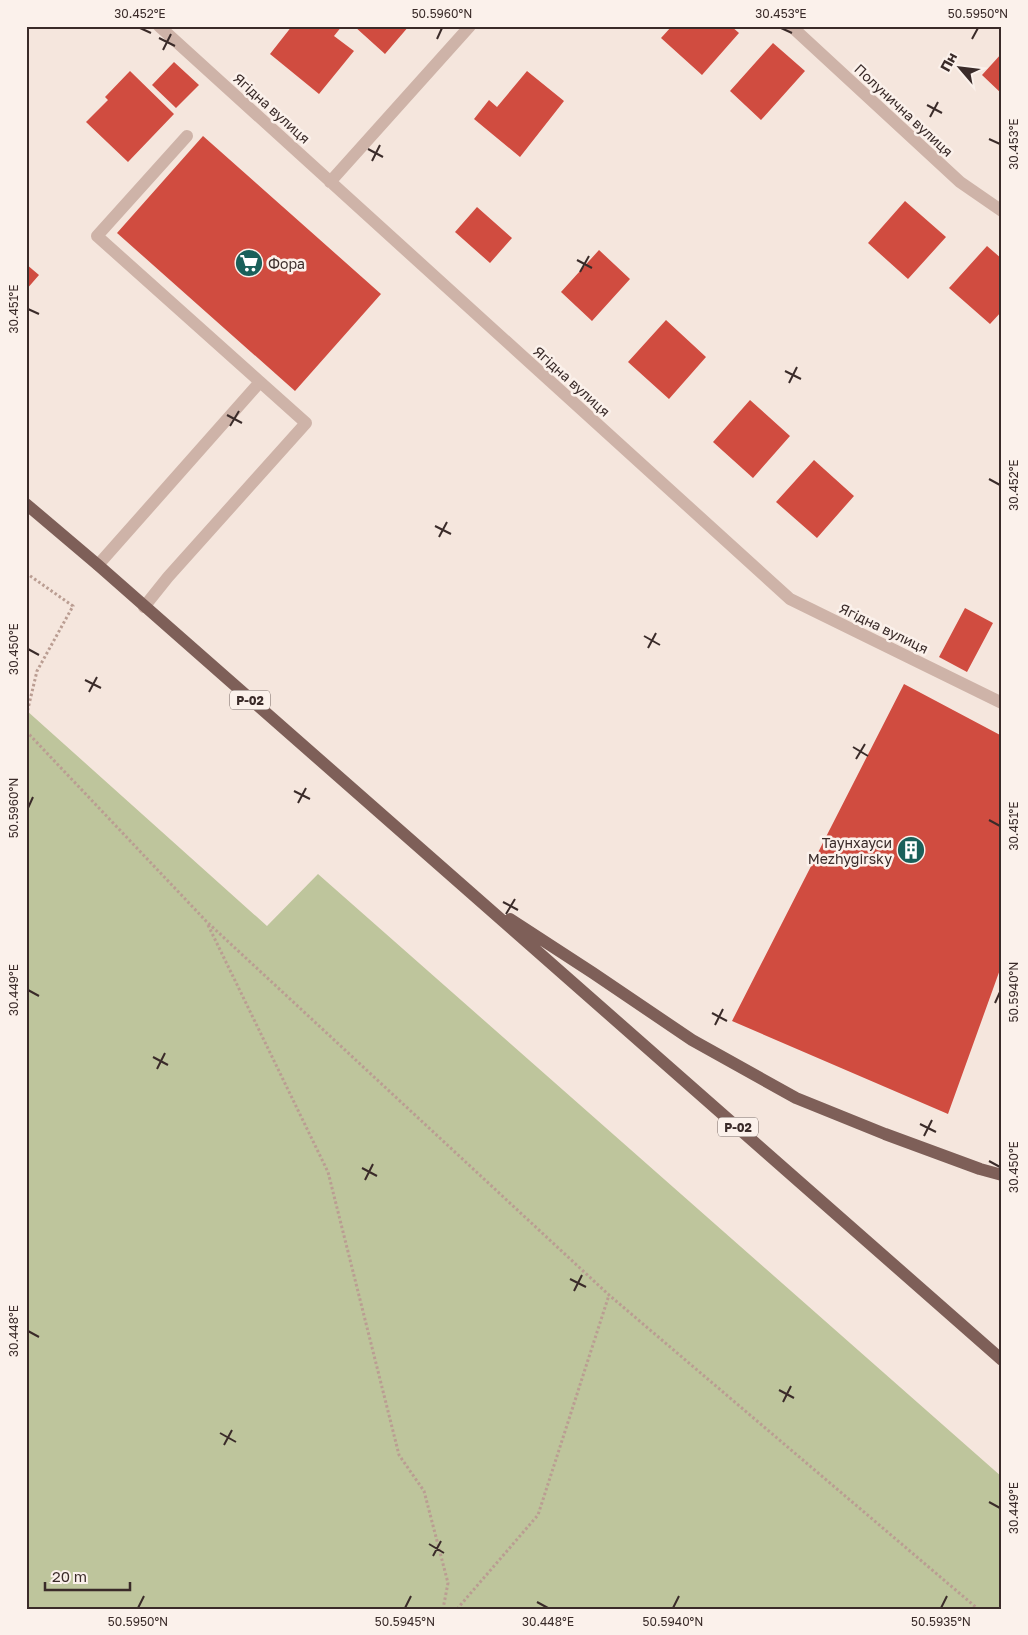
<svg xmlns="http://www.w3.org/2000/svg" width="1028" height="1635" font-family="'Golos Text',sans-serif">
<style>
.green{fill:#bec59c}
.building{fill:#d04c40}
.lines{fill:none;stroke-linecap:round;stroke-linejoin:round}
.path{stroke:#ba9d92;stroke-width:3;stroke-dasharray:2.5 2.5;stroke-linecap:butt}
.minor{stroke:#ceb3a8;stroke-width:12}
.major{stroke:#7e5f58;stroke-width:12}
.ticks{fill:none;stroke:#3a2b29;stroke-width:2}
.labels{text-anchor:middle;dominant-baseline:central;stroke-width:5;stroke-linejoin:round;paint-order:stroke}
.shield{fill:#fbf1eb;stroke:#746663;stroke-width:1}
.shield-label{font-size:12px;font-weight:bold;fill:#3a2b29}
.street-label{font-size:14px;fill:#3a2b29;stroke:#fbf1eb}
.poi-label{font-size:14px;fill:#3a2b29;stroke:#fbf1eb;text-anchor:start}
.neatline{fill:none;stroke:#3a2b29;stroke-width:2}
.ticks-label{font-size:12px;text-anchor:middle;fill:#3a2b29}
</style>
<rect width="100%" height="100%" fill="#f5e6dd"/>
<path class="green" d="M26,710L267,926L318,874L1002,1477V1609H26Z"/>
<path class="building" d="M292,26H342L334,36L354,51L319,94L270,54Z
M354,26H409L385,54Z
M672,26H731L739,33L702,75L661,38Z
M773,43L805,71L761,120L730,91Z
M1002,53V94L982,75Z
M174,62L199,85L176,108L152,85Z
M130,71L174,114L128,162L86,122L108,100L105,97Z
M527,71L564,101L520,157L474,119L489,100L497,107Z
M203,136L381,294L295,391L117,233Z
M905,201L946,237L908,279L868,243Z
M477,207L512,238L490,263L455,232Z
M987,246L1002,259V311L990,324L949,288Z
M599,250L630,279L592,321L561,292Z
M26,264L39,275L26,290Z
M666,320L706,357L669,399L628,362Z
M750,400L790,436L753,478L713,442Z
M814,460L854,496L817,538L776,502Z
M965,608L993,623L967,672L939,657Z
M904,684L1002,736V964L948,1114L732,1021Z"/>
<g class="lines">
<path class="path" d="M26,573L73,606L37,671L26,717
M26,731L206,921L609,1295L978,1609
M208,925L328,1172L399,1455L424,1491L448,1583L443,1609
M457,1609L538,1515L609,1295"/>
<path class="minor" d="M159,26L790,599L1002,703
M791,26L960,182L1002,211
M330,182L470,26
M98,565L260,382
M144,607L168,577L306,423L97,236L187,136"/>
<path class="major" d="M26,504L98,565L1002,1360
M510,919L593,973L692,1040L796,1098L885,1134L980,1169L1002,1175"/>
</g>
<path class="ticks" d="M140,28L151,33M781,28L792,33M159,38L175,46M437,39L442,28M972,39L978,28M163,50L171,34M927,105L942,113M930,117L938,102M989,139L1000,144M368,149L383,157M372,161L380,145M577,260L592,268M580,272L589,256M28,309L39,314M785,371L801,379M789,383L797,367M227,415L242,423M230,426L239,411M989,479L1000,485M435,526L451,534M439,537L447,522M644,636L660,645M648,648L656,633M28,649L39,655M85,680L101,688M89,692L97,677M853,747L868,756M856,759L865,744M294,791L310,799M298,803L306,788M28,808L33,797M989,820L1000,826M503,902L518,910M506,914L515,899M28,990L39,996M995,1003L1000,992M712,1013L727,1021M715,1025L723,1009M153,1057L168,1065M157,1069L165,1053M920,1124L936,1132M924,1136L932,1120M989,1161L1000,1167M362,1168L377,1176M365,1180L373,1164M570,1279L586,1287M574,1291L582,1275M28,1331L39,1337M779,1390L794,1398M783,1402L791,1386M220,1433L236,1442M224,1445L232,1430M989,1502L1000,1508M429,1544L444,1553M433,1556L441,1541M537,1602L548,1608M138,1608L144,1596M405,1608L411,1596M673,1608L679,1596M941,1608L947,1596"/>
<defs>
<symbol id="supermarket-disc" viewBox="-11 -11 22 22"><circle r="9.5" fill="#1a605a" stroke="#fbf1eb"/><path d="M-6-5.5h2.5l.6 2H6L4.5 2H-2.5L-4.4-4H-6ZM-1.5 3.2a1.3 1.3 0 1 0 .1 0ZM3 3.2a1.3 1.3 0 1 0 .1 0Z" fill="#fff"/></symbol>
<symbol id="building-disc" viewBox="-11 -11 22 22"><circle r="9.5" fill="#1a605a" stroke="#fbf1eb"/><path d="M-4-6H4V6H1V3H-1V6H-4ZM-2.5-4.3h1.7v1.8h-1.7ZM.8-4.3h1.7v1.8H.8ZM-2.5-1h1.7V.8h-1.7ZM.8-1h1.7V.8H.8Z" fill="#fff"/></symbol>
</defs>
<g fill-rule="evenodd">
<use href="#supermarket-disc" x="233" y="247" width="32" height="32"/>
<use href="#building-disc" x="895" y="834" width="32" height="32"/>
</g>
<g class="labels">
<g class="shield">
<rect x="230" y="690.5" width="40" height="19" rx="4"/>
<rect x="718" y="1117.5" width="40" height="19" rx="4"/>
</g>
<g class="shield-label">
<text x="250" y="700">Р-02</text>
<text x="738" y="1127">Р-02</text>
</g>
<g class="street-label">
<text transform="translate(272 108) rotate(42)">Ягідна вулиця</text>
<text transform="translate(904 110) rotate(43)">Полунична вулиця</text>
<text transform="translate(572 381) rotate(42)">Ягідна вулиця</text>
<text transform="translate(884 628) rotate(26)">Ягідна вулиця</text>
</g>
<g class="poi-label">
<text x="268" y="263">Фора</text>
<text x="892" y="842" text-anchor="end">Таунхауси<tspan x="892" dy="16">Mezhygirsky</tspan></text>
</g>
</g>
<rect width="1028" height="1635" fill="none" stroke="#fbf1eb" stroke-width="55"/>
<g transform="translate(960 68) rotate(298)" stroke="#fbf1eb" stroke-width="4" paint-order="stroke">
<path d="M0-4L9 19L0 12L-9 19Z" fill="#3a2b29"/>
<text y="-8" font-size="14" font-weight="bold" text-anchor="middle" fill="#3a2b29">Пн</text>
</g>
<path d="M45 1582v8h85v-8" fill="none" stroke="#3a2b29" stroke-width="2.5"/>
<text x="52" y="1582" font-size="15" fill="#3a2b29" stroke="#fbf1eb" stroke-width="4" paint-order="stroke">20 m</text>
<rect x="28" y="28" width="972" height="1580" class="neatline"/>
<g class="ticks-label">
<text x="140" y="18">30.452°E</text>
<text x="442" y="18">50.5960°N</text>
<text x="781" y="18">30.453°E</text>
<text x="978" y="18">50.5950°N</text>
<text transform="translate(1014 144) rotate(-90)" y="4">30.453°E</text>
<text transform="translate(14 309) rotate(-90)" y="4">30.451°E</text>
<text transform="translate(1014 485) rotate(-90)" y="4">30.452°E</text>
<text transform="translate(14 649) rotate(-90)" y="4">30.450°E</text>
<text transform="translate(14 808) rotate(-90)" y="4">50.5960°N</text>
<text transform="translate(1014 826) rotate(-90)" y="4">30.451°E</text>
<text transform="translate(14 990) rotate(-90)" y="4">30.449°E</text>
<text transform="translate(1014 992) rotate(-90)" y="4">50.5940°N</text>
<text transform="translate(1014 1167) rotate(-90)" y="4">30.450°E</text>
<text transform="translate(14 1331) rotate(-90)" y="4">30.448°E</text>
<text transform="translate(1014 1508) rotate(-90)" y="4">30.449°E</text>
<text x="138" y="1626">50.5950°N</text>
<text x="405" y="1626">50.5945°N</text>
<text x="548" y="1626">30.448°E</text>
<text x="673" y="1626">50.5940°N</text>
<text x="941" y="1626">50.5935°N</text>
</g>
</svg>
